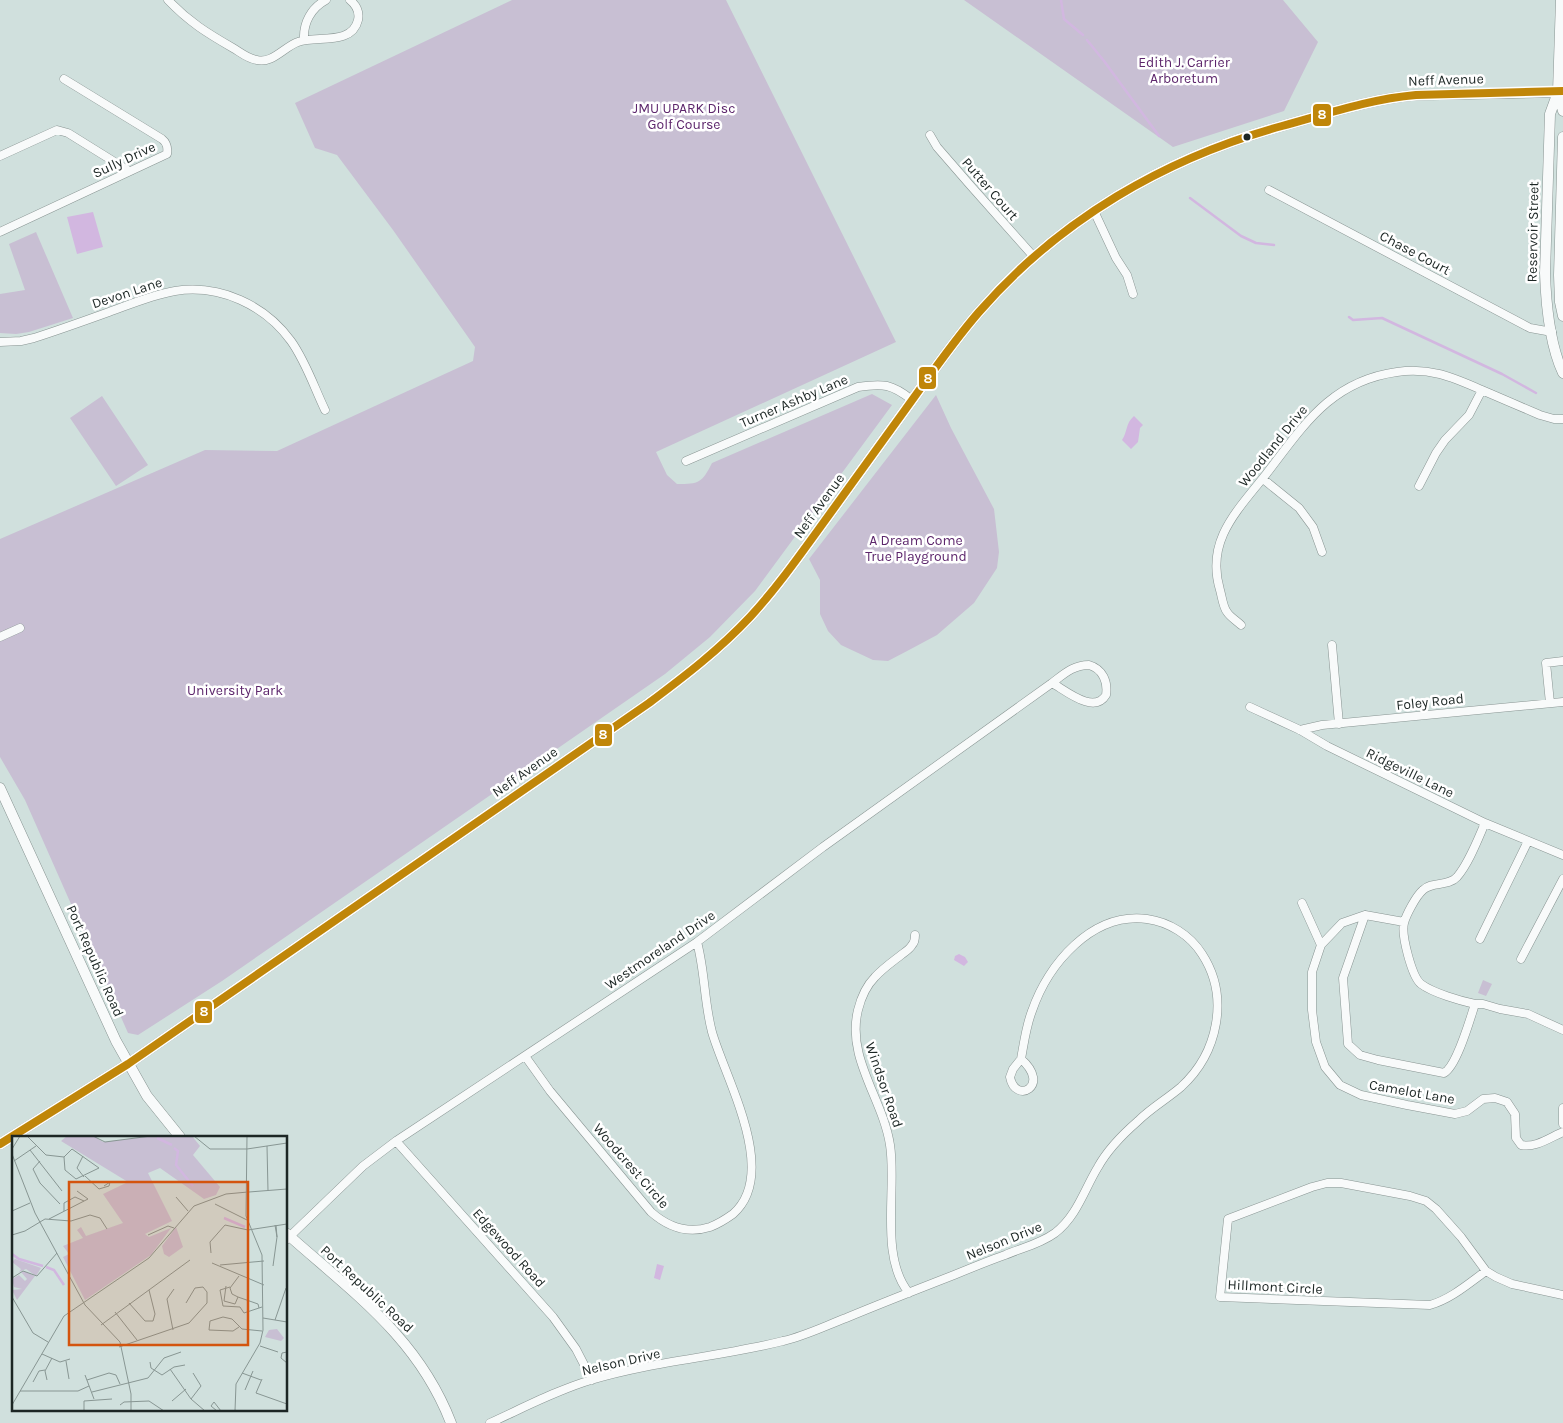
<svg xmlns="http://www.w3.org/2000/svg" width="1563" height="1423" font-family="Karla,sans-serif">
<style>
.green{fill:#c8bfd3}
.water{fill:#d2b7e0}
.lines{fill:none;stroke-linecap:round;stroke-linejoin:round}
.stream{stroke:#d2b7e0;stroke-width:2.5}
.minor-casing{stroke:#889492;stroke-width:9}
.major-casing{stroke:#889492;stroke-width:11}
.minor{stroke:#f8fafa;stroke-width:8}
.major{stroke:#f8fafa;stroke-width:10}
.bus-1-casing{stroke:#fff;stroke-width:11}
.bus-1{stroke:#c08609;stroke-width:8}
.bus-dot{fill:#1c2624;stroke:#fff;stroke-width:2}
.labels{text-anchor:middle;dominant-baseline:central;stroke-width:5;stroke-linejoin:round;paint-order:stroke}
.park-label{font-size:14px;fill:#5d266c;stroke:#fff}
.street-label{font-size:14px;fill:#1c2624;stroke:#fff}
.inset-river{fill:none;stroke:#d2b7e0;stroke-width:2.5}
.inset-road{fill:none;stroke:#889693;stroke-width:1}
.view{fill:#d4540e;fill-opacity:0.15;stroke:#d4540e;stroke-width:2.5}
.inset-edge{fill:none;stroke:#1c2624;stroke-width:2.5}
.line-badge{stroke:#fff;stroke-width:2}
.badge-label{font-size:14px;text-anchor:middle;font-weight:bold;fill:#fff}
</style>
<rect width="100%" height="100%" fill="#d0e0dd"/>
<path class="green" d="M512,0H726L896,342L656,452L667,475L677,484C699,484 702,483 712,463L872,394L892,405L755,591L710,637L665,674L222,981L138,1035L128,1033L25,800L0,757V539L205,450L277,451L473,361L475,347L393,230L337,155L315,148L295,103Z
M964,0H1283L1318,42L1284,111L1173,147Z
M36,232L73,318L29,332L16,334L0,333V294L25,290L9,244Z
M936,395L951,428L994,509L999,552L997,568L974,603L937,635L909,650L888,661L873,660L841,645L828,631L820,614V580L809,559Z
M102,396L148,465L116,486L70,418Z
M1483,980L1492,984L1486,996L1478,993Z"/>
<path class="water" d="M93,212L103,247L77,254L67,217Z
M1134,416L1143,425L1140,428L1138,442L1131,449L1122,440C1128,431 1125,424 1134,416Z
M959,954L965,957L968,962L964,966L954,960L955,956Z
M657,1264L664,1266L660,1280L654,1278Z"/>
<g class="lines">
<path class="stream" d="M1061,0L1064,19L1083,35
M1087,40L1104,61L1159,136
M1190,198L1241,236L1256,243L1274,245
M1349,317L1353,320L1382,318L1502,374L1536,393"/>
<defs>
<path id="minor" d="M168,0C189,22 207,33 233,48C240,52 248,59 257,60C272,64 284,47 298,42C316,35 352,46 358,20C360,11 356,5 350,0
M304,40C303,23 311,8 326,0
M930,135L937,147L970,185L1034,257
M0,156L57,130L68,133L129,171
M1269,190L1530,328L1552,332
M1094,211L1116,258L1127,275L1133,294
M0,232L167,154C168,147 167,143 162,139L64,79
M0,342L21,341L34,338C59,330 84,321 109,312C131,304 152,295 175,291C220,284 265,305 291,341C306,362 314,387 325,410
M686,461L858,387C883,383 892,384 912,400
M1263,479L1299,508L1313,527L1322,552
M1419,486L1436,453L1445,440L1469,415L1482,390
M1241,625C1237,621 1230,617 1227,612C1223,607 1222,597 1220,590C1205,540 1238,510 1267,473C1304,425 1331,381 1397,372C1431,367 1454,378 1484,391C1503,399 1521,407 1540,415L1554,419H1563
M0,637L20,628
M1332,645L1339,724
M1089,665C1103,669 1108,682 1106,695C1094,715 1065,690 1052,683C1064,674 1073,665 1089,665Z
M1550,703L1546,663L1563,661
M1250,707L1300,730L1327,746L1485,823L1563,855
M1300,730L1322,725L1563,702
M1302,903L1321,945
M1365,915L1343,978L1348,1044L1360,1055L1378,1060L1444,1073C1457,1066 1470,1019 1475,1004C1461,1001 1433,993 1421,984C1412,977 1401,935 1404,923C1406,915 1416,896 1423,890C1432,881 1448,887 1457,877C1469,863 1478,839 1485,823
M1404,922L1365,915L1342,923L1321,945L1312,972V1010L1316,1042L1325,1067L1340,1085L1361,1095L1407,1105L1455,1114L1467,1111L1483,1099L1495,1098L1507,1102L1515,1114L1516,1138L1521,1145C1536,1148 1549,1138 1563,1132
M1480,939L1528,841
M1521,959L1563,879
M1475,1004H1483L1500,1009L1528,1014L1563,1030
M525,1056L550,1091L651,1212C668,1227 688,1234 710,1227C718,1224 726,1219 733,1214C780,1173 725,1078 712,1032C704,1002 705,971 697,942
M1021,1059C1052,1086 1015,1105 1010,1077L1013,1069Z
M1563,1108V1124
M396,1141L553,1317L576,1349L592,1380
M286,1240L363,1166L396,1141L697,942L823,847L1052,683
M1486,1271C1468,1284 1451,1299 1430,1305L1220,1297L1228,1219L1312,1187L1327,1183H1341L1410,1196L1426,1201L1436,1209L1461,1237L1486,1271L1496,1277L1512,1284L1563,1295
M909,1293C879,1257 897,1188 890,1145C883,1099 846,1058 858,1010C861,998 866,986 875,977C882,969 892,962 901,955C905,952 910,949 912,945C915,942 915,938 915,935
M490,1423C523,1408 557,1390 591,1380C654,1361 720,1357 783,1341C805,1336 825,1326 846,1318C882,1303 918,1289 954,1275C971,1268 988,1261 1005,1255C1022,1248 1040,1244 1055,1233C1077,1216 1084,1190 1098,1167C1108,1149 1123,1134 1138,1121C1151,1108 1167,1099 1181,1087C1218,1053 1230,997 1202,954C1190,935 1169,922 1147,919C1092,912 1048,964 1032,1011C1026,1026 1024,1043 1021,1059"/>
<path id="major" d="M1561,0L1558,92L1550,114L1545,273C1546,304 1550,345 1563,373
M1558,92L1563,111
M1563,137L1559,275L1560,302L1563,316
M0,788L116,1041L147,1096L180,1137
M0,1144L128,1064L649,703C685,676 719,650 750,617C774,591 795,562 816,533C846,492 875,451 905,410C929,377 952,343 979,312C1059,220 1165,158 1282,126C1326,114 1370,99 1416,95L1558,92
M286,1233C352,1292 418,1337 451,1423"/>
</defs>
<use href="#minor" class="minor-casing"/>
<use href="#major" class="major-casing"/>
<use href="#minor" class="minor"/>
<use href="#major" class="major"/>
<defs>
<path id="bus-1" d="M0,1144L128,1064L649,703C685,676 719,650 750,617C774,591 795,562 816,533C846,492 875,451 905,410C929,377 952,343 979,312C1059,220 1165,158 1282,126C1326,114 1370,99 1416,95L1563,91"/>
</defs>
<use href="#bus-1" class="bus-1-casing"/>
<use href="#bus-1" class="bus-1"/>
</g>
<circle class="bus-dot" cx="1247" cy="137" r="4.5"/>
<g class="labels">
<g class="park-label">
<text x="1184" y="62">Edith J. Carrier<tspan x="1184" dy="16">Arboretum</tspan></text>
<text x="684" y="108">JMU UPARK Disc<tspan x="684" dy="16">Golf Course</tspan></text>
<text x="916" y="540">A Dream Come<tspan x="916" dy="16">True Playground</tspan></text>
<text x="235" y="690">University Park</text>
</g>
<g class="street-label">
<text transform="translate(1446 80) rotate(-2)">Neff Avenue</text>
<text transform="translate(124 160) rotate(-25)">Sully Drive</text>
<text transform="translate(990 189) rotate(49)">Putter Court</text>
<text transform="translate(1533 232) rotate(-89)">Reservoir Street</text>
<text transform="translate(1415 253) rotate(28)">Chase Court</text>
<text transform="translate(127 293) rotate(-18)">Devon Lane</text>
<text transform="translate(794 401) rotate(-23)">Turner Ashby Lane</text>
<text transform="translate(1273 446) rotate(-51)">Woodland Drive</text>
<text transform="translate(819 506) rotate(-54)">Neff Avenue</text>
<text transform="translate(1430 702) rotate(-6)">Foley Road</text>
<text transform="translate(525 772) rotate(-35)">Neff Avenue</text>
<text transform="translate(1410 773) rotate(26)">Ridgeville Lane</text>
<text transform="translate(660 950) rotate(-34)">Westmoreland Drive</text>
<text transform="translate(95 961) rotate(66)">Port Republic Road</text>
<text transform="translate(884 1085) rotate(71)">Windsor Road</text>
<text transform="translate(1412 1092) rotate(10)">Camelot Lane</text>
<text transform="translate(631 1166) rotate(49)">Woodcrest Circle</text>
<text transform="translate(1004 1241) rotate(-22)">Nelson Drive</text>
<text transform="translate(509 1248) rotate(48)">Edgewood Road</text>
<text transform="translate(1275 1287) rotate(3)">Hillmont Circle</text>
<text transform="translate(367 1289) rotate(43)">Port Republic Road</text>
<text transform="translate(621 1362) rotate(-13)">Nelson Drive</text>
</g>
</g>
<g transform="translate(12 1136)">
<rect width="275" height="275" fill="#d0e0dd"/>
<path d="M55,0H82L91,6L139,0H180L188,10L181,19L208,51L204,59L192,63L148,32L136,37L160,85L133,98L137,101L159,92L139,119L73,164L51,121L57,118L51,110L71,102L65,94L69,91L74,100L111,87L91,58L116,46L49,5ZM164,91L171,111L157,121L152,118L150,110ZM3,123L29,132L24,140L14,133L7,136L9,133L0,126ZM12,135L23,140L5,164L0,154L10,153L2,151L0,143L7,139L13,145L15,143L9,136ZM265,193L272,202L269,205L253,201L257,194Z" fill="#c8bfd3"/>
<path class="inset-river" d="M145,2L160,9M162,12L166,15L164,29L181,50M212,82L233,91M0,118L7,123L31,130M34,131L42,134L52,149"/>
<path class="inset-road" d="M15,0L34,19L52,21L53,34L64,43L87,32L60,13L52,21M81,0L93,6L139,0M182,0L198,13H235M255,10L256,55M0,13L8,0M235,13L275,7M18,14L50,55M0,18L23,77L73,169L108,206L119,258V275M71,20L65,32L72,41M2,25L24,10M28,25L21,33L28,47L48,68M73,40L87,53L97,50L98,46L92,50M237,56L275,53M164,61L176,75M203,68L235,84M0,75L18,67M52,75V67L63,61L72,65M37,83L76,63L65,55M263,89L265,101L264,89M0,99L13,95L33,83L59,85L78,79L88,82L95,93M136,99L156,90L162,92M199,117L198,106L213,89L236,94L275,88M200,127L252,149M208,129L252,125M261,130L265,101M0,142L11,135L25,140L45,117M214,150L212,165L223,168L226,161L220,158L218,152L227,140M218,151L208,154L211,170L228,171L232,177L250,171M0,161L21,197L36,206M226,161L246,168L247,172M117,167L133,185H141L143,178L137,154M103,176L125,204M251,182L275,186M263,184L274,152M89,189L178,124M227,191L221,195L197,194L198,185L211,181L220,183L230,193L250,195M161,194L155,163L162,153M248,210L266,216M107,211L177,187L195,167V156L191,151L183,152L174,167M275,216L270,217L269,222L275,227M30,218L48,226L58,223M54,225L57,243M138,226L139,232L150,239L162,231L173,229M158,233L179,263L193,275M230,237L249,244M73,239L82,263M250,243L244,257L275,268M35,244L33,235L40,222M75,244L97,237L104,239L108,248M21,246L27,235L33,234M233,254L241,235M8,255H66L77,250M80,256L136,242L152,222L169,216M179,263L189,250L181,237M160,265L174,253M0,269L52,180L137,122L182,70L214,58L236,56M108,269L112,266L137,265L152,275M72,275V265L100,263M205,275L199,270L202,266L209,275M223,275L224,248L248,207L251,194L250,119L234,80L235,0"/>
<path class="view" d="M57,46H236V209H57Z"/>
<rect width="275" height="275" class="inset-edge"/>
</g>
<g class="line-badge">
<rect x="1312" y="103" width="20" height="24" rx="5" fill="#c08609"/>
<rect x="918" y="366" width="19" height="24" rx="5" fill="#c08609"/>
<rect x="594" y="723" width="19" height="24" rx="5" fill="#c08609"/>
<rect x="194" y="1000" width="19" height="24" rx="5" fill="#c08609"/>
</g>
<g class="badge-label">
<text x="1322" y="119">8</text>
<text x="928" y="383">8</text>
<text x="603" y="739">8</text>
<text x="204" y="1016">8</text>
</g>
</svg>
